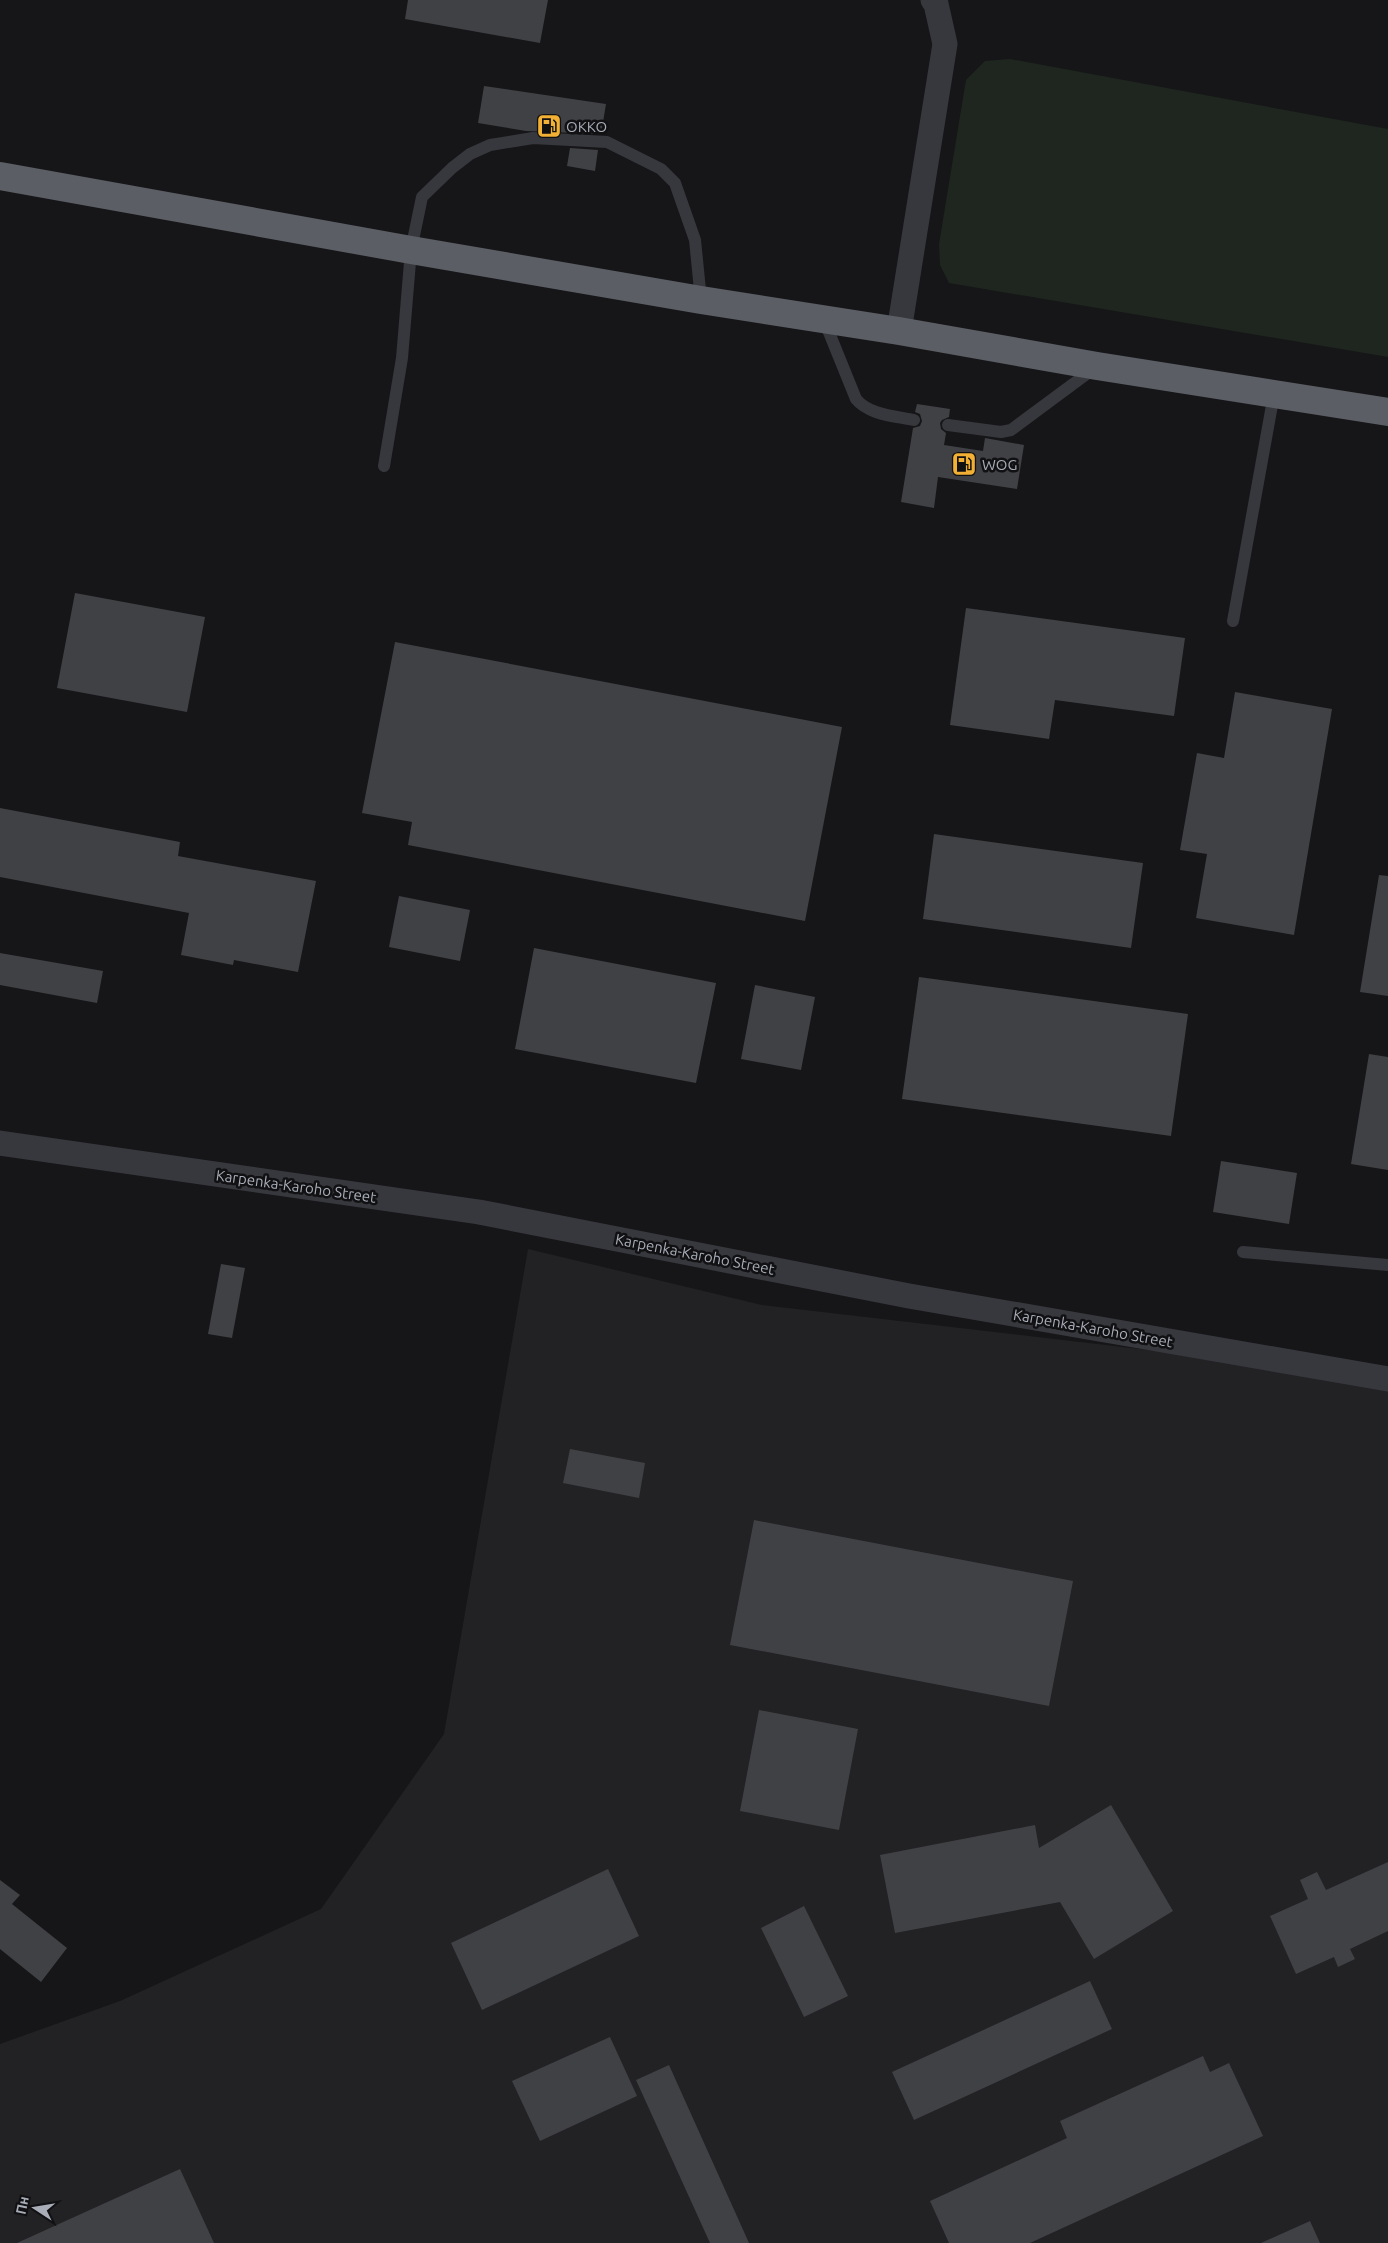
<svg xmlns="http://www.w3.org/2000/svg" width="1388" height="2243" font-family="Ubuntu,sans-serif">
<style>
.built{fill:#222225}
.green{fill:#1e261f}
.building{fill:#404145}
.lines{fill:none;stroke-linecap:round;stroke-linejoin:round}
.service{stroke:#37383d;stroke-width:12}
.minor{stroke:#37383d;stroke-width:25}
.trunk{stroke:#5b5e65;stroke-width:28}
.labels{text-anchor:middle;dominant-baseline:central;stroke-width:5;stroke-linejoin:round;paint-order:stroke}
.poi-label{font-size:15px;fill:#a8adb8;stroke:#111113;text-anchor:start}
.street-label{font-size:15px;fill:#a8adb8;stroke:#111113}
</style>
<rect width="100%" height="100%" fill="#161618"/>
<path class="built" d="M528,1249L762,1305L1388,1378V2243H0V2044L120,2001L321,1909L444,1734Z"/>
<path class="green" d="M1010,59L1388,129V357L949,283L940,265L939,244L966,80L985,61Z"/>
<path class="building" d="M408,0H548L540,43L405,19Z
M484,86L606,104L601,134L526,131L478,123Z
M570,148L598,150L595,171L567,166Z
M917,404L950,409L949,417L942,420L940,423L941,429L946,433L944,445L983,451L985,438L1024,445L1017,489L938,477L934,508L901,502L913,428L920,426L922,421L920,414L915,412Z
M75,593L205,617L187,712L57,688Z
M966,608L1185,638L1174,716L1055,700L1049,739L950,725Z
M395,642L842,727L805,921L408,845L412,822L362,813Z
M1235,692L1332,709L1294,935L1196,918L1207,854L1180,850L1197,753L1224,758Z
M0,808L180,842L178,856L316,881L298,972L234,960L233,965L181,955L189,913L0,877Z
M934,834L1143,863L1131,948L923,919Z
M1379,875L1388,876V996L1360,992Z
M399,896L470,910L460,961L389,947Z
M534,948L716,983L696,1083L515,1049Z
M0,953L103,971L97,1003L0,985Z
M919,977L1188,1014L1171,1136L902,1099Z
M755,985L815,997L801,1070L741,1059Z
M1369,1054L1388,1057V1170L1351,1164Z
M1221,1161L1297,1173L1289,1224L1213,1212Z
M221,1264L245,1268L232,1338L208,1334Z
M570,1449L645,1463L639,1498L563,1483Z
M754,1520L1073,1581L1049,1706L730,1645Z
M759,1710L858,1729L839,1830L740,1811Z
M1111,1805L1173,1911L1094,1959L1060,1902L895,1933L880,1855L1035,1825L1039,1848Z
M1388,1862V1931L1350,1949L1355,1959L1338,1967L1334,1957L1296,1974L1270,1916L1308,1899L1300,1880L1317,1872L1326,1890Z
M608,1869L639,1936L482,2010L451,1943Z
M0,1880L20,1895L12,1904L67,1948L41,1982L0,1949Z
M804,1906L848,1996L804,2017L761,1928Z
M1090,1981L1112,2029L914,2120L892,2072Z
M610,2037L637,2096L540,2141L512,2081Z
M1203,2056L1210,2072L1229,2063L1263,2136L1030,2243H949L930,2201L1067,2138L1060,2121Z
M669,2065L749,2243H710L636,2080Z
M180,2169L214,2243H17Z
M1310,2221L1320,2243H1261Z"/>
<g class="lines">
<path class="service" d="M824,320L856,399C869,415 895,416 914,420
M948,425L1001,432L1011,430L1096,367
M384,466L402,358L411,250L422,197L452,168L470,154L490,145L533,138L607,142L661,169L675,183L695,240L701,300
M1233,621L1274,394
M1243,1252L1388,1265"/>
<path class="minor" d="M899,331L945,44L936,4L933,0
M0,1143L479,1212L909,1296L1388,1379"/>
<path class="trunk" d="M0,176L411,250L701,300L899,331L1097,366L1388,412"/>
</g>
<defs>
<symbol id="fuel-square" viewBox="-11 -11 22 22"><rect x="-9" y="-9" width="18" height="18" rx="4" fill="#f2b134" stroke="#111113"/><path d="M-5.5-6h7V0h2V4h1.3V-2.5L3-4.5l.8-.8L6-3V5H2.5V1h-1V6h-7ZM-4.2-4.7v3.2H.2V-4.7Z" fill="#111"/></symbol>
</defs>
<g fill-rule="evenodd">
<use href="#fuel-square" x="535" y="112" width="28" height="28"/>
<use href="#fuel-square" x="950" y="450" width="28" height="28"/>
</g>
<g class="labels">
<g class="poi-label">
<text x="566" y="126">OKKO</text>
<text x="982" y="464">WOG</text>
</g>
<g class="street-label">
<text transform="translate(296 1186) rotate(8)">Karpenka-Karoho Street</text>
<text transform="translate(695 1254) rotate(11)">Karpenka-Karoho Street</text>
<text transform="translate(1093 1328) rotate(10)">Karpenka-Karoho Street</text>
</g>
</g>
<g transform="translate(35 2208) rotate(282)" stroke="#111113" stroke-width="4" paint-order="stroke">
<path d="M0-4L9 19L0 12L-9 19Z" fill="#a8adb8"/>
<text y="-8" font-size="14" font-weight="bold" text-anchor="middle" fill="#a8adb8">Пн</text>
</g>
</svg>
